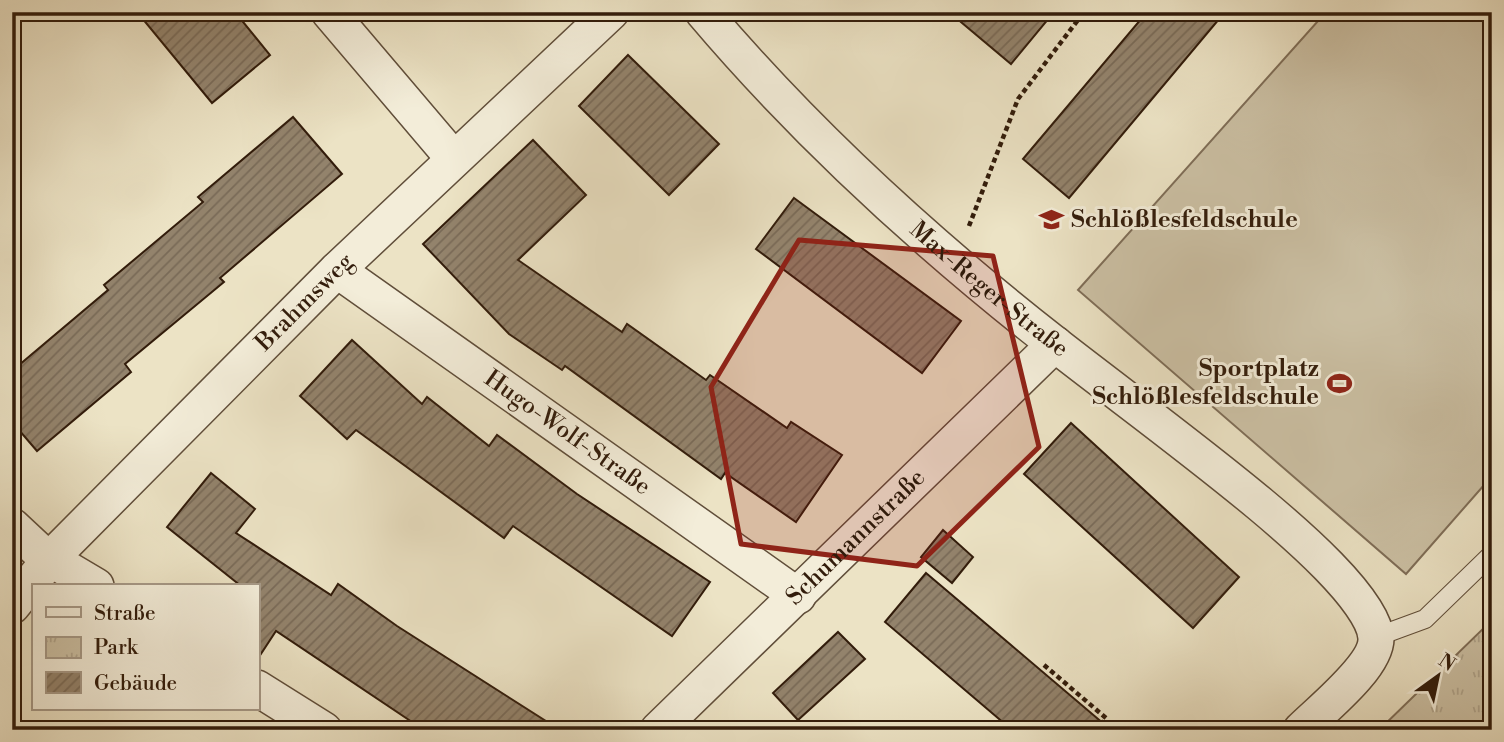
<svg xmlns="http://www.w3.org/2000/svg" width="1504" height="742" font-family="'Libre Bodoni',serif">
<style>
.grass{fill:#ccc1a5;stroke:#7f6e58;stroke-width:2}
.park{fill:url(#park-tufts);stroke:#7f6e58;stroke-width:2}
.building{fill:url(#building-hatch);stroke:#321c0b;stroke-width:2}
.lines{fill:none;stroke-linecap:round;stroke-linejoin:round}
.service-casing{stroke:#604e3a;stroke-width:20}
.minor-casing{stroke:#604e3a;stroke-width:38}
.path{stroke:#321c0b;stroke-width:4.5;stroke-dasharray:5 3.5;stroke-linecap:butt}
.service{stroke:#f3edd9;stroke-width:18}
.minor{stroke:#f3edd9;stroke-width:35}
.marked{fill:#8f2418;fill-opacity:0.2;stroke:#8f2418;stroke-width:5;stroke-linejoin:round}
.labels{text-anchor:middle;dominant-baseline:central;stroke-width:6;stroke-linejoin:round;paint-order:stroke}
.poi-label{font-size:24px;font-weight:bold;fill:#321c0b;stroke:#f3edd9;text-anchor:start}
.street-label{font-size:24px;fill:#321c0b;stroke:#f3edd9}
</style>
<defs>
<pattern id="park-tufts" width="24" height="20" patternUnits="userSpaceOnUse" patternTransform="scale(1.75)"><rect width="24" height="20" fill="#ccc1a5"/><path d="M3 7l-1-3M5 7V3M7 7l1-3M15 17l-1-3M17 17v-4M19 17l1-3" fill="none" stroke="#b0a58d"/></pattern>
<pattern id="building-hatch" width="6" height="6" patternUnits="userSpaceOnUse" patternTransform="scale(1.75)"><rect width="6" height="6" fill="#93836c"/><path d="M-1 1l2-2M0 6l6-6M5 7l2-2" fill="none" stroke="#796a57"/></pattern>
</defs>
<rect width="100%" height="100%" fill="#ece3c5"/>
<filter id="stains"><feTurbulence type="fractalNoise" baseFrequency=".00286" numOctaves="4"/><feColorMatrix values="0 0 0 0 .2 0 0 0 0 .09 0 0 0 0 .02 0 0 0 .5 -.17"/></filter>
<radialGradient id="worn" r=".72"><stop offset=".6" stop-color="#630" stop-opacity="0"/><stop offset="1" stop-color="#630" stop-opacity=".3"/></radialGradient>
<path class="grass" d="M1326,12H1492V476L1406,574L1078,290Z"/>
<path class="park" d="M1492,620V730H1379Z"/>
<path class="building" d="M137,12H235L270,55L212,103Z
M949,12H1054L1011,64Z
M1147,12H1225L1069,198L1023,159Z
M628,55L719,144L669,195L579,106Z
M293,117L342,174L220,278L224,282L125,364L131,372L37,451L12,422V371L108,290L104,285L203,202L198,197Z
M533,140L586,195L518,260L622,332L627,324L706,380L710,375L787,428L791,422L842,455L796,522L725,473L721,479L565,366L562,370L509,334L423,244Z
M794,198L961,321L922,373L756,249Z
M352,340L422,404L427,397L489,446L497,435L577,494L710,582L672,636L513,526L504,538L356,430L347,439L300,396Z
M1071,423L1239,577L1193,628L1024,474Z
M211,473L255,509L236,533L331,595L338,584L397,626L560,730H424L276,631L257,660V586H241L167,527Z
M943,530L973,557L952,583L921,557Z
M926,573L1011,645L1111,730H1012L885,622Z
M838,632L865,659L798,720L773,693Z"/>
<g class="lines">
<defs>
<path id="service" d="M1376,637L1425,619L1492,554"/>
<g id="minor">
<path d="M329,12L454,159"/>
<path id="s1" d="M703,12C808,136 928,245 1056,345C1124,398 1194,449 1260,504C1290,529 1374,600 1376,638C1377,666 1321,710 1301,730"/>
<path id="s2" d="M337,270L798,596"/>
<path d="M12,526L42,554L96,586"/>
<path id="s3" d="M12,606L51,558L337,270L611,12"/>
<path d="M257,688L324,730"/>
<path id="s4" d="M658,730L1055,344"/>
</g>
</defs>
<use href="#service" class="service-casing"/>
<use href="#minor" class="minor-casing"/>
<path class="path" d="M969,226L1018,99L1084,12
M1044,665L1106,718L1097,730"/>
<use href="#service" class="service"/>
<use href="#minor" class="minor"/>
</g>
<path class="marked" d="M799,240L993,256L1039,447L917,566L741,544L711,387Z"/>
<defs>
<symbol id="school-bare" viewBox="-9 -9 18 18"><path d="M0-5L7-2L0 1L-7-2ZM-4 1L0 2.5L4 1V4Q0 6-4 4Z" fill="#8f2418" stroke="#f3edd9" stroke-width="2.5" paint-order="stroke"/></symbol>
<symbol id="stadium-bare" viewBox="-9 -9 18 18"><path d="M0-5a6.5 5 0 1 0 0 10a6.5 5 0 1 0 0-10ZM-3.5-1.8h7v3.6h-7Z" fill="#8f2418" stroke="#f3edd9" stroke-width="2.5" paint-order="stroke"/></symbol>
</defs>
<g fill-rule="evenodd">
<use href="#school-bare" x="1034" y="202" width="35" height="35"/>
<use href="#stadium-bare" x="1322" y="366" width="35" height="35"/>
</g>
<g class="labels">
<g class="poi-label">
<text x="1071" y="220">Schlößlesfeldschule</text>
<text x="1319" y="369" text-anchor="end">Sportplatz<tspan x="1319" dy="28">Schlößlesfeldschule</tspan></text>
</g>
<g class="street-label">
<text stroke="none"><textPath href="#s1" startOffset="399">Max-Reger-Straße</textPath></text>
<text stroke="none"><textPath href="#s3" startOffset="422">Brahmsweg</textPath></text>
<text stroke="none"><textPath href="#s2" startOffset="282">Hugo-Wolf-Straße</textPath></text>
<text stroke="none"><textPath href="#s4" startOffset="276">Schumannstraße</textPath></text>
</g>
</g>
<rect width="1504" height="742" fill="none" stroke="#ece3c5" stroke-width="42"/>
<rect x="14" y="14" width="1476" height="714" fill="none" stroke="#321c0b" stroke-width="3.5"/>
<rect x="21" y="21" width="1462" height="700" fill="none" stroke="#321c0b" stroke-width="2"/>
<rect x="32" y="584" width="228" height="126" fill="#f3edd9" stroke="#a69987" stroke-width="2"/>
<rect x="46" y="607" width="35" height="10" fill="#f3edd9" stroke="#a69987" stroke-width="2"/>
<text x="94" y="620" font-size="21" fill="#321c0b">Straße</text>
<rect x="46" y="637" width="35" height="21" fill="url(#park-tufts)" stroke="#a69987" stroke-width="2"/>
<text x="94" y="654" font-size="21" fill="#321c0b">Park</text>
<rect x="46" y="672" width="35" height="21" fill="url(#building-hatch)" stroke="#a69987" stroke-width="2"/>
<text x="94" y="690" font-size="21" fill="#321c0b">Gebäude</text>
<g transform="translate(1438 676) rotate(33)" stroke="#f3edd9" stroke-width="5" paint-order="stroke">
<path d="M0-5L12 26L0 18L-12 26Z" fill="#321c0b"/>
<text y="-10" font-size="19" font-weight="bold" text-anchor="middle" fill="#321c0b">N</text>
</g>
<rect width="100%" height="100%" filter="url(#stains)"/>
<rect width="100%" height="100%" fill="url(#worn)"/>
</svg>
